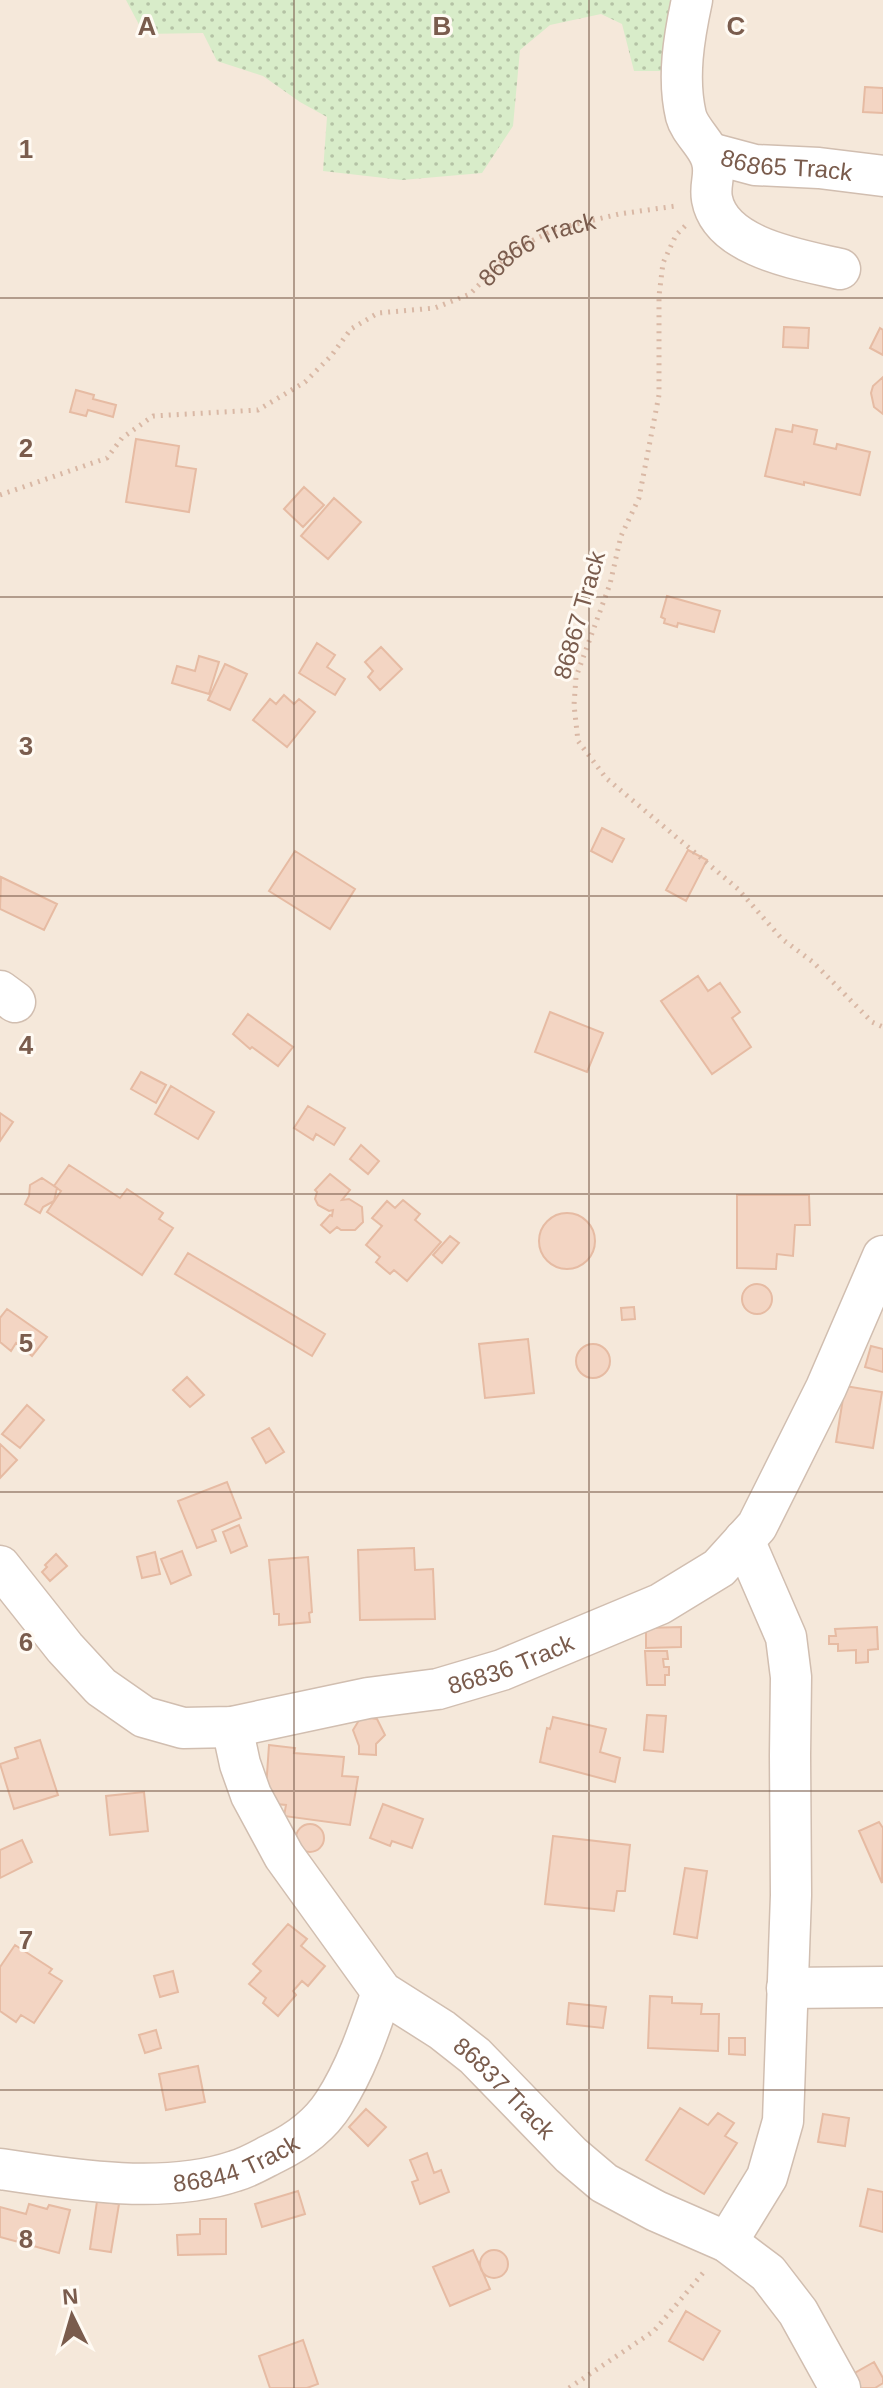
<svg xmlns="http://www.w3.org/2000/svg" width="883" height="2388" font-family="Arial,sans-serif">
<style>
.residential{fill:#f5e8da}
.grass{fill:url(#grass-dots)}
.building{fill:#f3d5c3;stroke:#e6bba3;stroke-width:2}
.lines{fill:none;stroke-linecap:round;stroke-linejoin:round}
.street-casing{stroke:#d1beb0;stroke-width:43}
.path{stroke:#d9b8a5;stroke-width:5;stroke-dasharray:2 6;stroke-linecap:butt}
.street{stroke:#fff;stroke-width:40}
.grid{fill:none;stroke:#7a5c4d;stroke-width:2;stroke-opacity:0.55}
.labels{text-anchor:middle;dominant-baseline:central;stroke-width:6;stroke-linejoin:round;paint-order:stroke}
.street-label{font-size:24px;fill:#7a5c4d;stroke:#fffaf3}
.grid-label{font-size:26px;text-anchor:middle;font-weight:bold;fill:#7a5c4d;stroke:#fffaf3;stroke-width:6;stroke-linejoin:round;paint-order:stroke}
</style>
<defs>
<pattern id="grass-dots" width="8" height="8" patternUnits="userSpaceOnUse" patternTransform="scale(2)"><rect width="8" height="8" fill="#d8ecc9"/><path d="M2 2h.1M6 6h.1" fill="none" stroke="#b4c2a5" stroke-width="1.8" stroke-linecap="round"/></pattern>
</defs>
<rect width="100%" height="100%" fill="#fdf6ec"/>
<path class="residential" d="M0,0H883V2388H0Z"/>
<path class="grass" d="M126,0H679L665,71H634L622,24L601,14L550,25L520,50L513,126L482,173L402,180L323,171L327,117L300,102L263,76L217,61L203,33L144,34Z"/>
<path class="building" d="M865,87L883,88V113L863,112Z
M784,327L809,328L808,348L783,347Z
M880,328L883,330V355L870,348Z
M883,377V414L874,407L871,393L873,386Z
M76,390L94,395L93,399L116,405L113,417L88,410L86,416L70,412Z
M793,425L817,430L814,444L836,449L837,444L870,452L860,495L804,482V485L765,476L776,429L792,432Z
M136,439L179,446L176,466L196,469L189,512L126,502Z
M304,487L324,505L303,527L284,509Z
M334,498L361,522L328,559L301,536Z
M667,596L720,611L714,632L678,623L677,627L664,623L665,619L661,617Z
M317,643L335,655L327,667L345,679L335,695L299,673Z
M381,647L402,669L380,690L368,677L373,671L365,662Z
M199,656L219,662L209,694L172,683L177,666L195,671Z
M225,664L247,674L230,710L208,700Z
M284,695L294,704L299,699L315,712L287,747L253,720L270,699L276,704Z
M602,828L624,839L612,862L591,851Z
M688,850L707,860L686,901L666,890Z
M295,851L355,889L330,929L269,891Z
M1,877L57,904L44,930L0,909Z
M698,976L708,991L720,983L740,1012L732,1018L751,1047L712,1074L661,1001Z
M550,1012L603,1033L587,1072L535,1052Z
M248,1014L293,1047L278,1066L252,1047L250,1049L233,1034Z
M141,1072L166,1085L156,1103L131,1089Z
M171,1086L214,1112L198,1139L155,1114Z
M308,1106L345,1128L334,1145L316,1134L313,1140L294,1128Z
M0,1113L13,1122L0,1141Z
M361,1145L379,1161L368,1174L350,1159Z
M69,1165L120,1198L127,1189L163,1213L159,1219L173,1228L142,1275L47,1212L61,1191L54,1186Z
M330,1174L350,1190L342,1200L349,1199L362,1207L363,1222L355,1230H341L337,1227L330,1233L321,1225L330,1215L332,1216L333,1210L329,1211L318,1205L315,1199L317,1192L315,1190Z
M42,1178L57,1188L54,1201L43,1207L40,1213L25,1204L29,1196L30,1185Z
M737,1195H809L810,1225H795L793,1256L777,1254L776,1269L737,1268Z
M403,1200L420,1214L415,1220L441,1242L407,1281L394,1270L390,1274L376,1262L380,1257L366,1245L382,1226L372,1218L387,1201L395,1208Z
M539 1241a28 28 0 1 1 56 0a28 28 0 1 1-56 0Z
M450,1236L459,1243L442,1263L433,1255Z
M188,1253L325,1334L312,1356L175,1274Z
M742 1299a15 15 0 1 1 30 0a15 15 0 1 1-30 0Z
M634,1307L635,1319L622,1320L621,1308Z
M7,1309L47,1337L32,1356L16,1343L11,1351L0,1342V1318Z
M528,1339L534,1393L485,1398L479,1344Z
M576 1361a17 17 0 1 1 34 0a17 17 0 1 1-34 0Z
M871,1346L883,1349V1372L865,1367Z
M187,1377L204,1395L190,1407L173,1390Z
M845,1386L882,1392L873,1448L836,1442Z
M27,1405L44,1420L20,1448L2,1434Z
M269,1428L284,1452L266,1463L252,1438Z
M0,1444L17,1460L0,1478Z
M227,1482L241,1518L212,1530L216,1541L197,1548L178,1501Z
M239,1525L247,1546L231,1553L223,1532Z
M414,1548L415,1570L433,1569L435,1619L360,1620L358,1550Z
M182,1551L191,1575L171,1584L161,1559Z
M155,1552L160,1574L142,1578L137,1557Z
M56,1554L67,1566L50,1581L42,1572L47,1567L45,1565Z
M308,1557L312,1612L309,1613L310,1622L279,1625V1614H274L269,1560Z
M681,1627V1647L646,1648V1628Z
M877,1627L878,1649L868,1650V1662L856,1663V1650L838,1651V1644H829V1636H836L835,1629Z
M645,1651H667L668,1659H663L664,1667H669V1675H665V1685H647Z
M647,1715L666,1716L663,1752L644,1750Z
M361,1717L377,1719L385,1735L376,1744V1755L359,1754V1746L353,1730Z
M553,1717L606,1729L600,1752L620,1758L615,1782L540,1762L547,1728L550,1729Z
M40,1740L58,1795L14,1809L0,1764L18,1758L15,1748Z
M269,1745L295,1748L294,1753L344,1757L342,1776L358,1777L350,1825L284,1816L286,1805L265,1803Z
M144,1792L148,1831L110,1835L106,1796Z
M383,1804L423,1819L412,1848L392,1841L390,1846L370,1838Z
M879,1822L883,1828L882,1883L859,1831Z
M296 1838a14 14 0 1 1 28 0a14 14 0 1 1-28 0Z
M553,1836L630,1845L625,1891H617L614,1911L545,1904Z
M22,1840L32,1862L0,1878V1850Z
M685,1868L707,1871L697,1938L674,1934Z
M288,1924L307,1939L301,1946L325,1966L308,1986L302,1981L293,1991L296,1995L278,2016L263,2003L266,1998L249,1984L261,1971L253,1964Z
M15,1945L52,1969L49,1973L62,1981L34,2023L21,2015L16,2022L0,2011V1967Z
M173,1971L178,1992L160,1997L154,1976Z
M650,1996L672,1997V2003L702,2004L701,2014H719L718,2051L648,2048Z
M569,2003L606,2007L603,2028L567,2024Z
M156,2030L161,2048L145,2053L139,2035Z
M729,2038H745V2055L729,2054Z
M198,2066L205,2102L166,2110L159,2074Z
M680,2108L708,2125L718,2113L734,2123L725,2136L737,2143L704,2194L646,2160Z
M366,2109L386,2127L368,2146L349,2127Z
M823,2114L849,2118L845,2146L818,2142Z
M427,2153L434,2173L441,2170L449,2192L420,2204L412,2182L418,2180L410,2160Z
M868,2189L883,2192V2232L860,2226Z
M298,2191L305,2214L262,2227L255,2204Z
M97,2201L119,2204L111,2252L90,2249Z
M29,2204L47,2209L49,2205L70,2210L59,2253L0,2237V2207L26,2214Z
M200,2219H226V2254L178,2255L177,2235L200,2234Z
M480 2264a14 14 0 1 1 28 0a14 14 0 1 1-28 0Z
M473,2250L490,2289L450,2306L433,2267Z
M686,2311L720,2331L703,2360L669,2341Z
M303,2340L318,2384L307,2388H270L259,2356Z
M874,2362L883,2378V2383L875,2388H860L853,2374Z"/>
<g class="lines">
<defs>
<g id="street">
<path d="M692,0C684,37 677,78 686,116C690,131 706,143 711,158C717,174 709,183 712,199C721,248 802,260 840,269"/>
<path id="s2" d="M710,153L755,165L819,168L883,176"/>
<path d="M0,991L15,1002"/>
<path id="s3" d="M0,1566L65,1648L101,1687L144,1717L183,1728L232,1727L368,1698L438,1689L502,1670L660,1604L719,1568L757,1526L826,1388L883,1256"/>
<path id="s4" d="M232,1727L240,1764L251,1795L284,1856L382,1992L442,2030L475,2056L571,2155L604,2183L656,2211L727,2242L768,2273L798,2312L840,2388"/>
<path d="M787,1988L883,1987"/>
<path id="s5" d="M0,2169C72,2180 164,2195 235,2171C249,2167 262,2159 274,2153C297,2142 320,2125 334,2103C356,2069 369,2030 382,1992"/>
<path d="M727,2242L767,2177L783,2121L791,1895L790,1755L791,1677L786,1637L744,1540"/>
</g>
</defs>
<use href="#street" class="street-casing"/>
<g class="path">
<path d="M685,226L676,235L663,263L659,296V395L639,498L621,536L610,584L576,677L574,705L578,741L606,778L738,889L782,939L813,962L872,1022L883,1027"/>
<path id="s1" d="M0,495L107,458L122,438L153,416L258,410L305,382L331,356L351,329L378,313L435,308L470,294L513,250L556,229L619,214L676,206"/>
<path d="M569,2388L654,2331L703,2273"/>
</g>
<use href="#street" class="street"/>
</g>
<path class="grid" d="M294,0V2388M589,0V2388M0,298H883M0,597H883M0,896H883M0,1194H883M0,1492H883M0,1791H883M0,2090H883"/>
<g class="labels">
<g class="street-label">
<text stroke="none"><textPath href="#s2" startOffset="78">86865 Track</textPath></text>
<text stroke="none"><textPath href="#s1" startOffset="616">86866 Track</textPath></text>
<text transform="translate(579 615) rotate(-74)">86867 Track</text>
<text stroke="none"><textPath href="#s3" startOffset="586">86836 Track</textPath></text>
<text stroke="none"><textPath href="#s4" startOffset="464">86837 Track</textPath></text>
<text stroke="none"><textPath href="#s5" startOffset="240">86844 Track</textPath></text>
</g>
</g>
<g class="grid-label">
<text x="147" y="35">A</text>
<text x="442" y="35">B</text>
<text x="736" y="35">C</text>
<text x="26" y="158">1</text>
<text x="26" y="457">2</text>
<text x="26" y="755">3</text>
<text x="26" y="1054">4</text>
<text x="26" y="1352">5</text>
<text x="26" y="1651">6</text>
<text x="26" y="1949">7</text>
<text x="26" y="2248">8</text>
</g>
<g transform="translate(72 2316) rotate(355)" stroke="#fffaf3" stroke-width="6" paint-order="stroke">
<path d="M0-6L14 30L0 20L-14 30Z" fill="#7a5c4d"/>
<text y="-12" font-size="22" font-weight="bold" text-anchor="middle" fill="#7a5c4d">N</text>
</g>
</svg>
